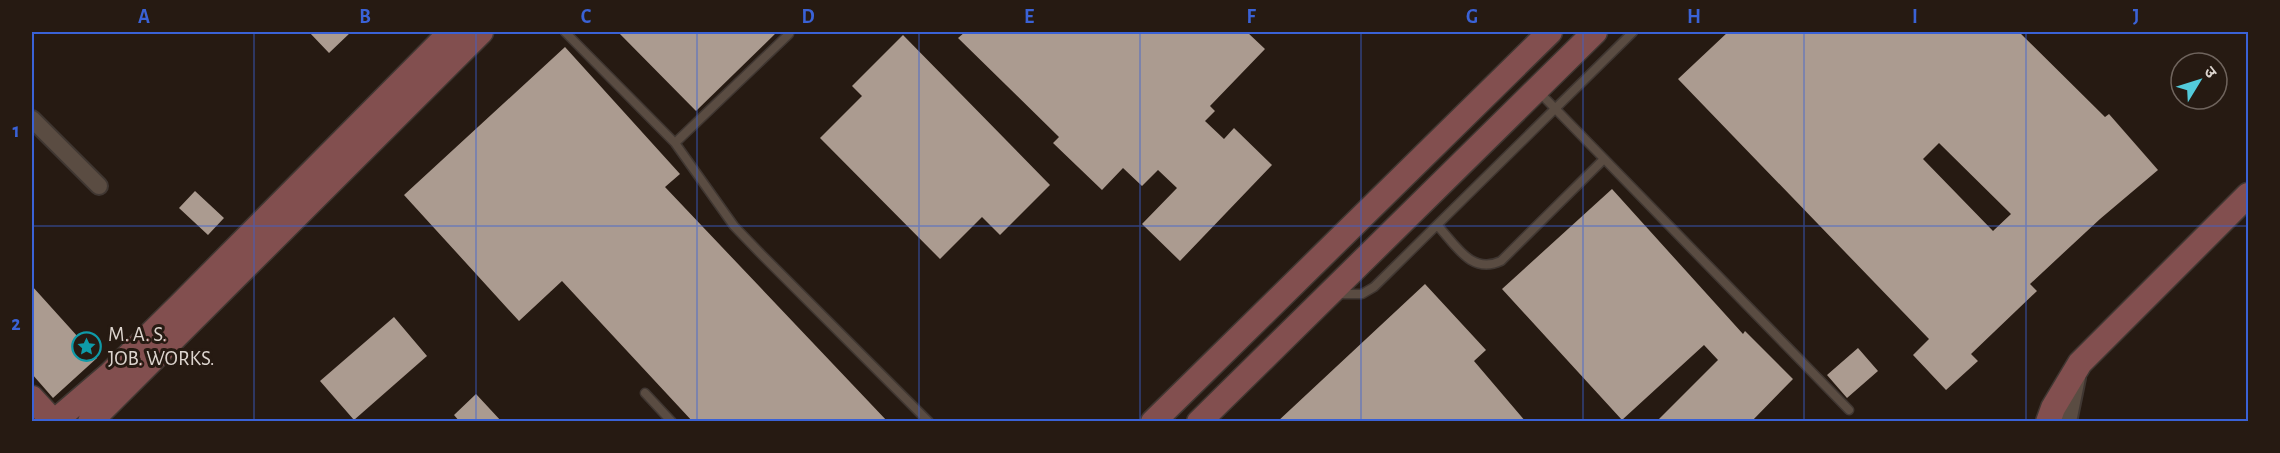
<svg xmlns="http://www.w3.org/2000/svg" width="2280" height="453" font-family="'Alegreya Sans','Noto Sans Devanagari',sans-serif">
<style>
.building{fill:#ab9b90;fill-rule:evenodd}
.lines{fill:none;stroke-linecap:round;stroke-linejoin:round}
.lane-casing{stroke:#403732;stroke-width:11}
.street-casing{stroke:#403732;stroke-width:20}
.secondary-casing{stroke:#403732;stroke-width:27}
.lane{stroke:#5a4c42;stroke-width:8}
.street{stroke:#5a4c42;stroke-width:16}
.secondary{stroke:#824f4f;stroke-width:24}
.grid{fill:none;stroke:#3a62d6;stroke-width:1.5;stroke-opacity:0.55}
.labels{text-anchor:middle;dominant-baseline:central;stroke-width:6;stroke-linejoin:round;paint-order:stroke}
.poi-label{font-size:21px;fill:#dcd4ce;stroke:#261a12;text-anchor:start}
.neatline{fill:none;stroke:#3a62d6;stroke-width:2}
.grid-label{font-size:20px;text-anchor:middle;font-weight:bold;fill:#3a62d6}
</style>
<rect width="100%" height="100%" fill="#261a12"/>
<path class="building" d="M309,32H351L329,53Z
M618,32H777L696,111Z
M965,32H1247L1265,49L1210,106L1215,111L1205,121L1224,139L1234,128L1272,165L1180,261L1142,224L1177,188L1158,170L1142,186L1123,168L1102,190L1053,143L1059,137L958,38Z
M1728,32H2019L2105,117L2109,114L2158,170L2100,219L2030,284L2037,291L1971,354L1978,361L1946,390L1913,355L1929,339L1678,79ZM1939,143L2011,214L1993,231L1923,159Z
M903,35L1050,185L1000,235L982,217L940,259L820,138L862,96L852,86Z
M565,47L680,174L665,187L888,422H693L562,281L519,321L404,195Z
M1612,189L1743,334L1745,331L1793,379L1751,422H1656L1718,360L1704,345L1622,420L1502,289Z
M195,191L224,218L208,235L179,208Z
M1425,284L1486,350L1474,361L1526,422H1277Z
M32,286L97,358L53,398L32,374Z
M394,317L427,356L354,420L320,381Z
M1858,348L1878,371L1847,398L1827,375Z
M476,394L502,422H460L454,415Z"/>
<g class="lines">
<defs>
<path id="lane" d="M565,32L675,143L734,226L761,254L929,422
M1539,92L1849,410
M675,143L789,34
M1437,225C1456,245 1471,275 1501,261L1604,159
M1336,294H1362L1374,287L1633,32
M645,393L672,422"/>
<path id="street" d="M32,119L99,186
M2068,422L2077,378"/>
<path id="secondary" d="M32,398L54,422
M54,422L110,374L180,305L451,32
M90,422L481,32
M1153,422L1550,32
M1199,422L1595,32
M2048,422L2053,408L2080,363L2248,195"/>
</defs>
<use href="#lane" class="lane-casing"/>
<use href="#street" class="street-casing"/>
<use href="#secondary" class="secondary-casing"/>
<use href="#lane" class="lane"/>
<use href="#street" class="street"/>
<use href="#secondary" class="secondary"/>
</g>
<path class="grid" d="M254,32V422M476,32V422M697,32V422M919,32V422M1140,32V422M1361,32V422M1583,32V422M1804,32V422M2026,32V422M32,226H2248"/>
<defs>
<symbol id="sight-ring" viewBox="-11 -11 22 22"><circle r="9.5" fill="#261a12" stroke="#0f9aa8" stroke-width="1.5"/><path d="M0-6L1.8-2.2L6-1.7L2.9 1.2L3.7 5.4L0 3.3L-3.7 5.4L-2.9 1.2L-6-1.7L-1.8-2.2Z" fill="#0f9aa8"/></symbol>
</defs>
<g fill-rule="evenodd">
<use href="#sight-ring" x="70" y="330" width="33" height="33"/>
</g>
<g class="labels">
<g class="poi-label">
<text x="108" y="334">M. A. S.<tspan x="108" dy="24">JOB. WORKS.</tspan></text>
</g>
</g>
<rect width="2280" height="453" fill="none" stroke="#261a12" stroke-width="66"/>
<g transform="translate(2199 81) rotate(52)"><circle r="28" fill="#261a12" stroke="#6f645d" stroke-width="1.5"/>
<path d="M0-4.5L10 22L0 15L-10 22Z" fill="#53cbdb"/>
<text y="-9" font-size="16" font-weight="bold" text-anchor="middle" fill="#dcd4ce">उ</text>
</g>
<rect x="33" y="33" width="2214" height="387" class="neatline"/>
<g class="grid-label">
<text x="144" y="23">A</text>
<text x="365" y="23">B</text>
<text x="586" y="23">C</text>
<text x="808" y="23">D</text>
<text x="1029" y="23">E</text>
<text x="1251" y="23">F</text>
<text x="1472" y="23">G</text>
<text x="1694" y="23">H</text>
<text x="1915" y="23">I</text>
<text x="2136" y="23">J</text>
<text x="16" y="137">1</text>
<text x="16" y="330">2</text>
</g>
</svg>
